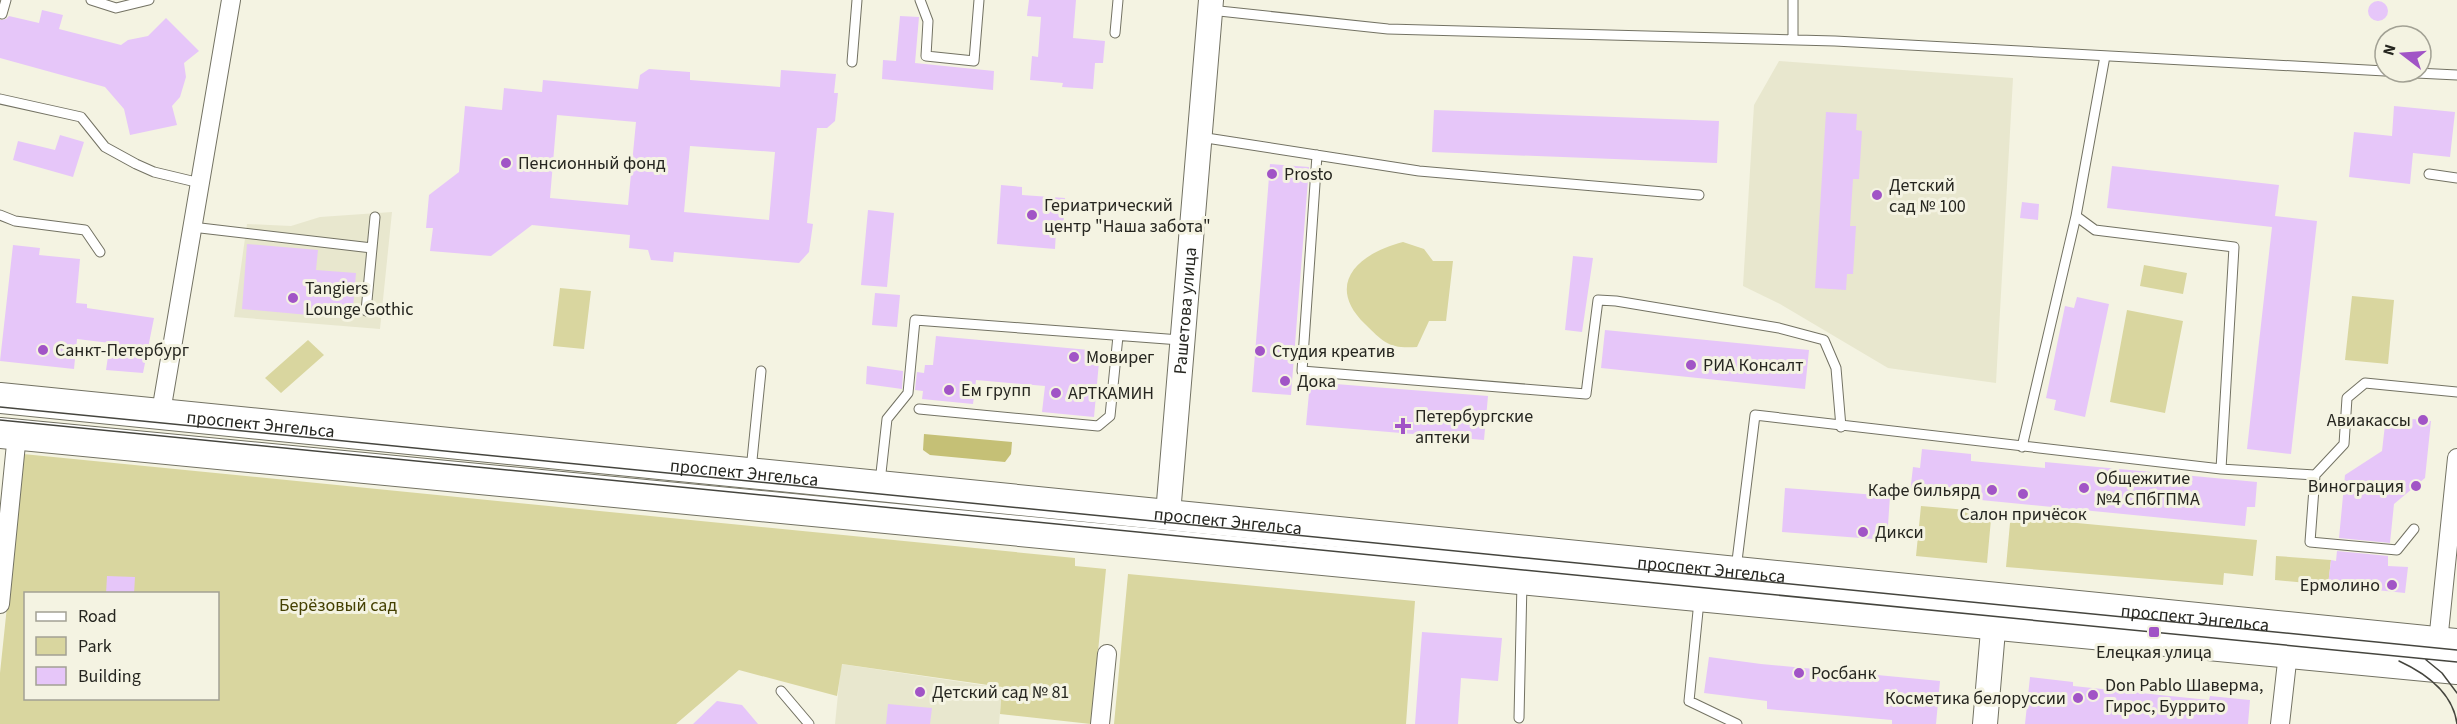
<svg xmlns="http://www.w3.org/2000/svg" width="2457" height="724" font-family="'Source Sans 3',sans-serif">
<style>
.built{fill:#e8e7ce}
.green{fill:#d9d69f;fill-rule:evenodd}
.forest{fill:#c5c076}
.building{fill:#e6c6f9;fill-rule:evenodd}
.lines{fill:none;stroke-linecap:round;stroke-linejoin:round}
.service-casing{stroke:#737263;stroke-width:11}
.minor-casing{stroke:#737263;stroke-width:20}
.tertiary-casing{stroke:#737263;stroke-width:26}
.primary-casing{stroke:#737263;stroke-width:32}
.service{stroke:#fff;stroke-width:9}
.minor{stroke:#fff;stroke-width:18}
.tertiary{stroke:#fff;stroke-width:24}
.primary{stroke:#fff;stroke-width:30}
.tram{stroke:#45453e;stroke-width:1.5}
.poi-dot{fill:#a154c6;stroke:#f4f3e2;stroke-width:2}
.labels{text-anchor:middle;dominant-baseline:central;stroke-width:6;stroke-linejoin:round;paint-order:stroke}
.poi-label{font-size:18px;fill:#262620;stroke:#f4f3e2;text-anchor:start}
.street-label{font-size:18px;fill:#262620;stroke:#f4f3e2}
.park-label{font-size:18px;fill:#444002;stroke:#f4f3e2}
</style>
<rect width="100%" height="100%" fill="#f4f3e2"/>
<path class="built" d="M1779,61L2013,78L1996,383L1888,368L1780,304L1743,286L1754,105Z
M392,212L380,329L234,317L247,224L291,226L320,217Z
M841,664L1002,688L999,724H835Z"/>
<path class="green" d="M1403,242L1424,249L1433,261H1453L1446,321H1429L1417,347C1390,349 1384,343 1365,324C1324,284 1359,253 1403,242Z
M2144,265L2187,273L2183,294L2140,286Z
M560,288L591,291L584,349L553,346Z
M2352,296L2394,300L2388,364L2345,360Z
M2127,310L2183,321L2165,413L2110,402Z
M308,340L324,355L281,393L265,378Z
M23,454L1075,558V566L1106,569L1091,724L1000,714L1002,687L842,664L837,696L739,670L676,724H0V673ZM26,594H218V698H26Z
M1921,506L1979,511L1991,519L1987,563L1916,556Z
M2023,518L2257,540L2253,576L2224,573L2223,585L2006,567L2010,523Z
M2276,556L2331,560L2328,585L2275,580Z
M1128,574L1415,601L1406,724H1114Z"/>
<path class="forest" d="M924,434L1012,442L1011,454L1005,462L930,455L923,450Z"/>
<path class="building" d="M1029,0H1076L1073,38L1105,41L1103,63H1095L1093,89L1062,87L1063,83L1030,80L1032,56L1038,57L1041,17L1027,16Z
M2368 11a10 10 0 1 1 20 0a10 10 0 1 1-20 0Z
M42,10L63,15L59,29L121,45L128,40L148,36L166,18L199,51L184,63L186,77L180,97L172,106L177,125L130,135L124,109L105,87L0,58V20L6,19L9,16L39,23Z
M900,16L919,17L915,63L994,71L993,90L882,79L883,60L896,61Z
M649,69L690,72V80L780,87L781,70L836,74L834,93H838L835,121L827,128H817L807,223L813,224L809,252L799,263L674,252L673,262L651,260L648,250L629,248L630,235L532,225L491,256L430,251L433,228H426L429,195L459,172L465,106L502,110L504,88L542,92L543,80L638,89L640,75ZM557,115L636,122L628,205L550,198ZM690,146L775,152L769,220L684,212Z
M2394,106L2455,112L2450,157L2413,153L2410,184L2349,177L2354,132L2392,136Z
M1434,110L1719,121L1717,163L1432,152Z
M1826,112L1857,114L1856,130L1862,131L1859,179H1853L1850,226H1856L1853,274H1847L1846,290L1815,288Z
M60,135L84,142L73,177L13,160L18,141L55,150Z
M1270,164L1309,167L1291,395L1252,392Z
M2112,166L2279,185L2275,216L2317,221L2291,454L2247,449L2272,227L2107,208Z
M1001,185L1022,187V195L1065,198L1063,232L1056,231L1055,249L997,244Z
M2022,202L2039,204L2038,220L2020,218Z
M868,210L894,213L887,287L861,285Z
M247,244L318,250L316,270L356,273L352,319L242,309Z
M13,245L40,248L39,255L80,259L76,303L87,304V308L154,318L143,373L106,370L110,343L77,339L74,369L0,361Z
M1573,256L1593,258L1582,332L1565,330Z
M875,293L900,295L897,327L872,325Z
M2077,297L2109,304L2085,417L2054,410L2056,400L2046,398L2065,306L2074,308Z
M1605,330L1809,350L1805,389L1601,368Z
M936,336L1100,351L1094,417L1042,412L1045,386L976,380L973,404L922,399L923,391L915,390L917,372L924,373L925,365H933Z
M867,366L903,371L902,389L866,384Z
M1310,382L1488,396L1484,440L1306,425Z
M2386,416L2431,421L2425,478L2394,504L2390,543L2339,538L2345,475L2382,451Z
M1922,449L1971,454V461L2045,468V462L2257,482L2255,507H2247L2245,526L1910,493L1913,467L1920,468Z
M1785,488L1890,496L1887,540L1782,532Z
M2337,551L2388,556V566L2408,567L2405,593L2328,585L2331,560L2336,561Z
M107,576L135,577L134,594H106Z
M1422,632L1502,638L1498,681L1461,678L1458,724H1415Z
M1709,657L1761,664L1940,681L1936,724H1892V720L1767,709V701L1704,693Z
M2030,677L2073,682V686L2209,700L2210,696L2250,700L2248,724H2025Z
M717,701L742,705L758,724H693Z
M888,704L932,708L930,724H886Z"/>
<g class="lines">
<defs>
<path id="service" d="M91,0L116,8L149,0
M920,0L928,21L926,56L974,61L979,0
M1793,0V40
M1210,10L1388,29L1835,41L2385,71
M2,14L6,0
M1115,33L1118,0
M852,62L857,0
M2396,72L2457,75
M0,99L81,117L105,147L136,164L154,172L200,183
M1200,137L1419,171L1699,195
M1317,155L1302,371L1586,394L1598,300L1616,301L1779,328L1824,340L1836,368L1841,427
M2429,174L2457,178
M0,215L15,221L85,230L100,252
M2076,216L2095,230L2234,247L2221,469
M192,227L372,248
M366,311L375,217
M919,409L1098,426L1110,416L1118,336
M2022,447L2076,216L2105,56
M751,470L761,371
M2315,475L2310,542L2397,550L2414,529
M880,482L887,419L908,393L915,320L1180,340
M1736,569L1755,415L2221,469L2315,475L2344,444L2347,398L2365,383L2457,392
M1699,601L1689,701L1737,724
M781,691L809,724
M1519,718L1522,582"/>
<path id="minor" d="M161,412L231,0
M0,604L17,434
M2438,642L2457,458
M1100,724L1107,654
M2280,724L2288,653"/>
<g id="tertiary">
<path id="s1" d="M1168,514L1211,0"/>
<path d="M1985,724L1995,607"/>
</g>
<g id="primary">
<path id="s2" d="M0,398L2457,644"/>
<path d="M0,433L2457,669"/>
</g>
</defs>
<use href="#service" class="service-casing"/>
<use href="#minor" class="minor-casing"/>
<use href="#tertiary" class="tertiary-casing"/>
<use href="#primary" class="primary-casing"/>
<use href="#service" class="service"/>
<use href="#minor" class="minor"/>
<use href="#tertiary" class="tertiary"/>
<use href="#primary" class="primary"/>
<path class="tram" d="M0,407L2457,650
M0,420L2457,662
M2425,659L2442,673L2457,693
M2399,661C2425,673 2453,692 2457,724"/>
</g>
<g class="poi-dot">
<circle cx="506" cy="163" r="6"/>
<circle cx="1272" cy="174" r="6"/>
<circle cx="1877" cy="195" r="6"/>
<circle cx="1032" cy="215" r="6"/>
<circle cx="293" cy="298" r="6"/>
<circle cx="43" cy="350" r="6"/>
<circle cx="1260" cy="351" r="6"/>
<circle cx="1074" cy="357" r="6"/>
<circle cx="1691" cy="365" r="6"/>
<circle cx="1285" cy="381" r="6"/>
<circle cx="949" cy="390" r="6"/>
<circle cx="1056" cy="393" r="6"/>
<circle cx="2423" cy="420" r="6"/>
<path d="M1400 417h6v6h6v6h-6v6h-6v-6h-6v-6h6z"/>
<circle cx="2416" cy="486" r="6"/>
<circle cx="2084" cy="488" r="6"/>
<circle cx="1992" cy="490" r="6"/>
<circle cx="2023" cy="494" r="6"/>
<circle cx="1863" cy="532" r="6"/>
<circle cx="2392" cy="585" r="6"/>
<rect x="2148" y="626" width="12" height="12" rx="3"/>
<circle cx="1799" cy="673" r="6"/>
<circle cx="920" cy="692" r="6"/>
<circle cx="2093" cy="695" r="6"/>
<circle cx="2078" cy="698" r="6"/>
</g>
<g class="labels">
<g class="poi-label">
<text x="518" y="163">Пенсионный фонд</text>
<text x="1284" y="174">Prosto</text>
<text x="1889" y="185">Детский<tspan x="1889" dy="21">сад № 100</tspan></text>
<text x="1044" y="205">Гериатрический<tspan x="1044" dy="21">центр "Наша забота"</tspan></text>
<text x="305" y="288">Tangiers<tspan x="305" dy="21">Lounge Gothic</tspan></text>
<text x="55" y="350">Санкт-Петербург</text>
<text x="1272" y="351">Студия креатив</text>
<text x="1086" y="357">Мовирег</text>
<text x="1703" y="365">РИА Консалт</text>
<text x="1297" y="381">Дока</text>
<text x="961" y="390">Ем групп</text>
<text x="1068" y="393">АРТКАМИН</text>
<text x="1415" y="416">Петербургские<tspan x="1415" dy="21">аптеки</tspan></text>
<text x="2411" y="420" text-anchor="end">Авиакассы</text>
<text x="2096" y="478">Общежитие<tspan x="2096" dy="21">№4 СПбГПМА</tspan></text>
<text x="2404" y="486" text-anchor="end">Винограция</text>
<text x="1980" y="490" text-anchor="end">Кафе бильярд</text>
<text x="2023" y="514" text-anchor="middle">Салон причёсок</text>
<text x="1875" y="532">Дикси</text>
<text x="2380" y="585" text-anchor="end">Ермолино</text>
<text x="2154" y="652" text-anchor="middle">Елецкая улица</text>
<text x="1811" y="673">Росбанк</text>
<text x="2105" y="685">Don Pablo Шаверма,<tspan x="2105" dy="21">Гирос, Буррито</tspan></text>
<text x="932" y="692">Детский сад № 81</text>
<text x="2066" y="698" text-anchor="end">Косметика белоруссии</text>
</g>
<g class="street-label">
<text stroke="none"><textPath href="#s1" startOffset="204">Рашетова улица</textPath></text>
<text stroke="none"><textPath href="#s2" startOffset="262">проспект Энгельса</textPath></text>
<text stroke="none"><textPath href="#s2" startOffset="748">проспект Энгельса</textPath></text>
<text stroke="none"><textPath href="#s2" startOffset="1234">проспект Энгельса</textPath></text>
<text stroke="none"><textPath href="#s2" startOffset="1720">проспект Энгельса</textPath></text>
<text stroke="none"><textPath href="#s2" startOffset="2206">проспект Энгельса</textPath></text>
</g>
<g class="park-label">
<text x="338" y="605">Берёзовый сад</text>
</g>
</g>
<rect x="24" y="592" width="195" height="108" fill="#f4f3e2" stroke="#a2a194" stroke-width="1.5"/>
<rect x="36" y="612" width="30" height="9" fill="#ffffff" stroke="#a2a194" stroke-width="1.5"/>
<text x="78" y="622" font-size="18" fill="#262620">Road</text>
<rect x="36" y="637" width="30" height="18" fill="#d9d69f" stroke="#a2a194" stroke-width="1.5"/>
<text x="78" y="652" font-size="18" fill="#262620">Park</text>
<rect x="36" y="667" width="30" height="18" fill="#e6c6f9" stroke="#a2a194" stroke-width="1.5"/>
<text x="78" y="682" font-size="18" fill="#262620">Building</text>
<g transform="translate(2403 54) rotate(287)"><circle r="28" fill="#f4f3e2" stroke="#a2a194" stroke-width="1.5"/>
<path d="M0-4.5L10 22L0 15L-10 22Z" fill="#a154c6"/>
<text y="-9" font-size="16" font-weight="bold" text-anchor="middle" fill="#262620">N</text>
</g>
</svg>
